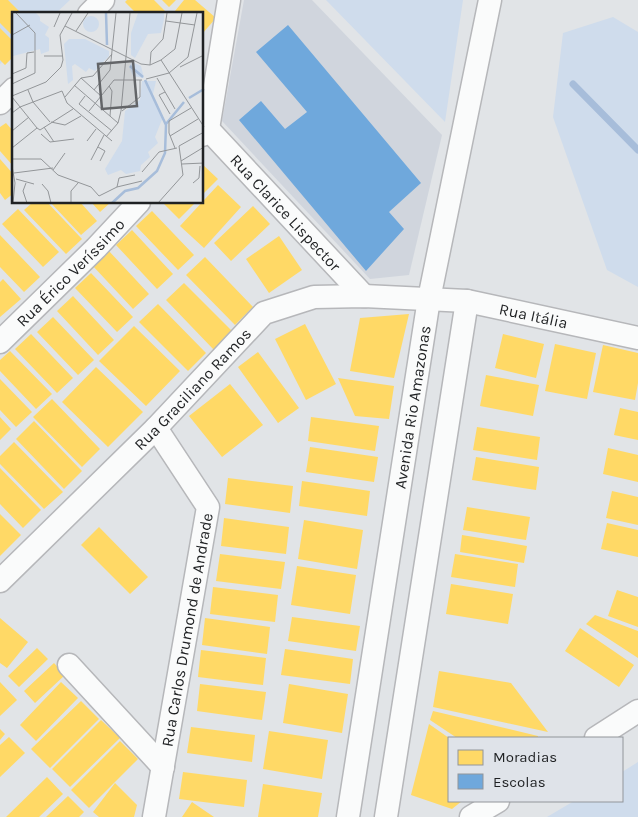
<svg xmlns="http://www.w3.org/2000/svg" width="638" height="817" font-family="Karla,sans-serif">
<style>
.built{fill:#d0d5dd}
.green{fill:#cfdcec}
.homes{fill:#ffd966}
.schools{fill:#6fa8dc}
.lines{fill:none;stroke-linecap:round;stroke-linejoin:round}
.stream{stroke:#a7bdda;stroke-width:7}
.minor-casing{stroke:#b6b7ba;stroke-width:25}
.minor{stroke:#fafbfb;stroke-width:22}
.labels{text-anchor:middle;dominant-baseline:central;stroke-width:5;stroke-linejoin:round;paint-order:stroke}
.street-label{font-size:16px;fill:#1f2123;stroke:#dfe3e9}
.inset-river{fill:none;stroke:#a7bdda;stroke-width:2.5}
.inset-road{fill:none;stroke:#939699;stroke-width:1}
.view{fill:#636568;fill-opacity:0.15;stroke:#636568;stroke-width:2.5}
.inset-edge{fill:none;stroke:#1f2123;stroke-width:2.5}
</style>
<rect width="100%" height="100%" fill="#e1e4e7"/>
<path class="built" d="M244,0H312L442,135L409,275L370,279L222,121Z"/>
<path class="green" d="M0,0H70L55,14H14V51L0,64Z
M326,0H463L445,122Z
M613,17L638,32V287L607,270L553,117L563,33Z
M638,762V817H547L574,801H622V772Z"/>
<path class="homes" d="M0,0H8L22,14H14V37L0,23Z
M127,0H154L168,14H137L125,2Z
M162,0H176L169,7Z
M184,0H195L216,18L202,34V14H178L175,11Z
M0,28L14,42V56L5,65L0,60Z
M6,123L14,132V167L0,151V127Z
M0,159L14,175V193L5,200L0,193Z
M202,164L218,179L202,195Z
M218,185L241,207L204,248L180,226Z
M33,202H47L82,239L66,254L24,210Z
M50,202H80L97,221L81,235Z
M91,202H111L100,212Z
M162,202H196L179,219Z
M253,206L270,224L231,261L214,243Z
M18,209L59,252L43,267L2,224Z
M152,211L194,255L178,270L136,226Z
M132,230L173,274L157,289L116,245Z
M0,235L40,277L24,292L0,267Z
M279,236L302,270L269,293L246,259Z
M108,250L149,294L133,309L92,265Z
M205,257L253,307L235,325L186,275Z
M91,273L133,317L117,332L75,288Z
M3,279L21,299L0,317V282Z
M184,283L233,332L214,350L166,300Z
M73,296L114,340L98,355L57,311Z
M158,304L206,353L188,371L139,322Z
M409,314L394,378L350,371L360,318Z
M53,317L94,360L78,375L37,332Z
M305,324L336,384L306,400L275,339Z
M134,326L180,371L146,406L99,361Z
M31,334L73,378L57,393L15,349Z
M503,334L544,344L536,378L495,368Z
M555,344L596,353L587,399L545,391Z
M603,345L638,353V383L635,400L593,392Z
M10,351L52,394L36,409L0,371V360Z
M258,352L299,408L278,423L238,367Z
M96,367L143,412L108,447L62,402Z
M486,375L539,385L533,416L480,406Z
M338,378L394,386L389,419L355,416Z
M0,379L32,412L16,427L0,410Z
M230,384L263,425L222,457L189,416Z
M52,399L100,449L82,467L33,417Z
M620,408L638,412V440L614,435Z
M0,417L11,429L0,440Z
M311,417L379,426L375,451L308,441Z
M34,421L82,471L64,489L16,439Z
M477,427L540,437L537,460L473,450Z
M14,442L63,492L44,509L0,464V456Z
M310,447L378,457L374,482L306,472Z
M608,448L638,455V482L603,474Z
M476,457L539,467L536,490L472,480Z
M0,468L41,510L23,528L0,504Z
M228,478L293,486L290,513L225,504Z
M302,481L370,491L367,516L299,506Z
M612,491L638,497V525L606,518Z
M467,507L530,517L526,540L463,530Z
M0,514L21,535L0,556Z
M224,518L289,527L286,554L221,546Z
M304,520L363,530L357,569L298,559Z
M607,523L638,530V557L601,549Z
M99,527L148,577L130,594L81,545Z
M462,535L527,546L524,563L460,552Z
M220,554L285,562L281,589L216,581Z
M455,554L518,564L515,587L451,577Z
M297,566L356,575L350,614L291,605Z
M451,584L513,594L508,624L446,614Z
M213,587L278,595L275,622L210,614Z
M617,590L638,597V627L608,616Z
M595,615L638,631V658L586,624Z
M292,617L360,626L356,651L288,641Z
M0,618L28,642L7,668L0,663Z
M205,618L270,627L267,654L202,645Z
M580,628L634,665L619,687L565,651Z
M37,648L48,659L19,687L8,676Z
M285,649L353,659L350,684L281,675Z
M201,650L266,658L263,685L198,677Z
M54,663L65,675L35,703L24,691Z
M439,671L511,683L548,732L433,707Z
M0,682L17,700L0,716Z
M61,682L78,698L36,741L20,725Z
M200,684L266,692L262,720L197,711Z
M289,684L348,694L342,733L283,723Z
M81,701L99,719L50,768L31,749Z
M433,711L538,736V738H457L430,720Z
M101,720L120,738L70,787L52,769Z
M429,724L449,738V801H462L452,809L411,795Z
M191,727L255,735L252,762L187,753Z
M0,729L5,734L0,740Z
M269,731L328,740L322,779L263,769Z
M9,737L25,753L0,777V745Z
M120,741L138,759L89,808L71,790Z
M183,772L247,780L244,807L179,799Z
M47,777L63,794L39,817H6Z
M115,783L137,805L134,817H99L93,812Z
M263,784L322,793L318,817H258Z
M68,796L84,812L79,817H46Z
M192,802L214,817H182Z"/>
<path class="schools" d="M288,25L421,183L389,212L404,229L366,271L239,120L261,101L285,129L307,112L256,52Z"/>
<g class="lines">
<path class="stream" d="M573,84L638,150"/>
<defs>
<g id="minor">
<path d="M89,14L103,0"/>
<path d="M0,103L14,89"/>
<path id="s1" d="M208,129L364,296"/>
<path d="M202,135L208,129L229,0"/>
<path id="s2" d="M0,342L96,248L139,202"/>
<path id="s3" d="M0,581L156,428L264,313L314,297L364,296L467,301L638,338"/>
<path d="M69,665L163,767"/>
<path d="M596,738L638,711"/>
<path id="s4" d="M154,817L208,507L156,428"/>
<path id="s5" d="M348,817L429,299L490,0"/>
<path d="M386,817L467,301"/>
<path d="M471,817L498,801"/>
</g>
</defs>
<use href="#minor" class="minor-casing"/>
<use href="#minor" class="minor"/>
</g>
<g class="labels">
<g class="street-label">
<text stroke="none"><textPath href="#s1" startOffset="114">Rua Clarice Lispector</textPath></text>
<text stroke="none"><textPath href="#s2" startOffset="99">Rua Érico Veríssimo</textPath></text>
<text stroke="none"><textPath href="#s3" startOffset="650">Rua Itália</textPath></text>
<text stroke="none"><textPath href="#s3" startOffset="272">Rua Graciliano Ramos</textPath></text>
<text stroke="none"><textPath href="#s5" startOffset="415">Avenida Rio Amazonas</textPath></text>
<text stroke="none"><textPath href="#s4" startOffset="190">Rua Carlos Drumond de Andrade</textPath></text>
</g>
</g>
<g transform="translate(12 12)">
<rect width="191" height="191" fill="#e1e4e7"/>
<path d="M0,1H24L28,5V9L37,15L33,23L37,26V39L29,42L28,37L1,44L0,49ZM126,1H152V7L149,21L136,22L123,46L119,43V21ZM71 12a8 8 0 1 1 16 0a8 8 0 1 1-16 0ZM57,27H73L97,39V44L83,59L77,56L74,60L63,52L60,54L61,68L56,72L52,32ZM120,50L129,54L132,66L121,64L117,55ZM130,69H144L141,82L151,105L143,125L146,131L136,140L138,145L129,153L128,159L114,162L109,158L96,163L93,157L110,129L113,99L128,88Z" fill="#cfdcec"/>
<path class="inset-river" d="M94,1L95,33M118,54L131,65M177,86L192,77M154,112L172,90M100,191L113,179L126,176L145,159L153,141L154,113L133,68"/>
<path class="inset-road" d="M170,1L163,37L149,48L192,115M154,9L183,13M53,14L129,52L138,53L149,48M42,15L48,1M64,19L76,1M0,23L18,13M32,44H51M138,53L139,40L151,27L155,1M168,55L192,43M0,62L14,56L15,41L22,40M69,66L89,84M145,66L163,97M134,67L157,61L176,45L185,1M0,72L23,61V21L4,1M62,73L106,111M97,74L100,79L98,104M16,78L21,90L38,110M82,78L98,58L104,1M153,80L147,83L158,102M0,84L34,70L49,55L51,48L48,23L60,1M73,84L67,92L100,119M0,85L25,116M53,85L69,66L81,64L100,42M77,99L102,68H130M110,99L128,85V68M0,101L8,95L50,79L55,91L100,129M39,110L53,113L69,104M32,115L42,130M25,116L28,118L61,97M0,119L17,105M29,122L38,130L62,127M158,124L186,107M94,125L106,111L109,99L118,1M75,129L84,117M86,135L93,139L88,149M0,136L25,116M163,136L157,121V109L179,96M0,147H29L46,163L79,175L87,184L105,175L130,169M79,148L92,123M169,149L192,135M170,152L192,151M0,154L3,171L1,191M41,158L53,141M130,160L147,140L165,136M2,161L41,156M4,167L22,172M14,171L11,179L15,191M181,171L187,166L188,154M30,172L36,179L39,191M105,175L107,166L123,163M59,191V179L66,171M146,191L171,163L167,134L192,120"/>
<path class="view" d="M121,49L125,94L90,97L86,52Z"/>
<rect width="191" height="191" class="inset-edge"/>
</g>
<rect x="448" y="737" width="175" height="65" fill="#dfe3e9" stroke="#92959a"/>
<rect x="458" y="750" width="25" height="15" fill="#ffd966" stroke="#92959a"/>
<text x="493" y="762" font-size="15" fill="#1f2123">Moradias</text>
<rect x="458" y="774" width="25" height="15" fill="#6fa8dc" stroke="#92959a"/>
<text x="493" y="787" font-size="15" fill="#1f2123">Escolas</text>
</svg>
